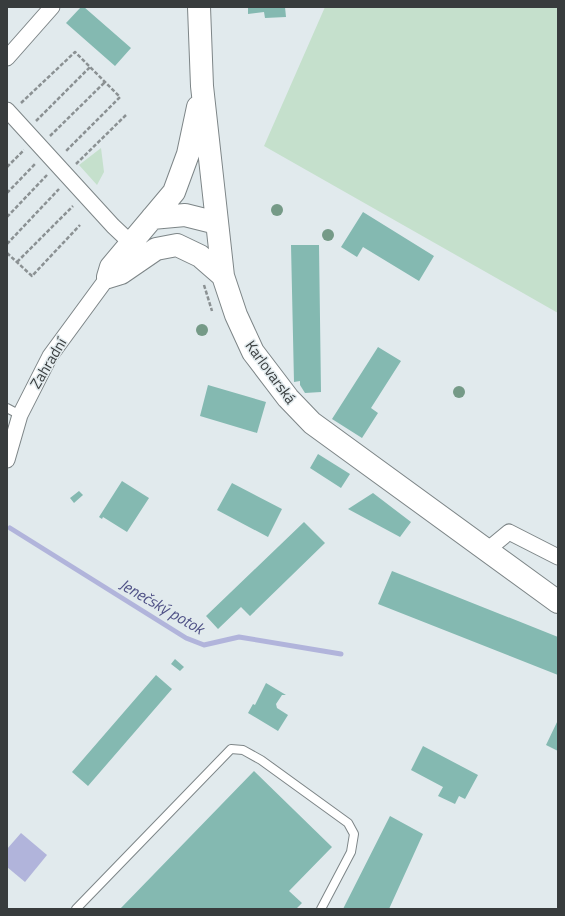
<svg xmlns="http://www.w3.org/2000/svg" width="565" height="916" font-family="'Titillium Web',sans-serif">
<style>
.green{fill:#c5e0cc}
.water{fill:#b1b4db}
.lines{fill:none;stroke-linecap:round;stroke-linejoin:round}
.stream{stroke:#b1b4db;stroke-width:5}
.building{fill:#84b9b1}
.lane-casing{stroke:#7d8587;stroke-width:10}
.street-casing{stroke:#7d8587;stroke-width:17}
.secondary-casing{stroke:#7d8587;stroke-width:24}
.path{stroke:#8b9193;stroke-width:2.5;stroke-dasharray:4 2;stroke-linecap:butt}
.lane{stroke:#fff;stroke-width:8}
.street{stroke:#fff;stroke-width:15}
.secondary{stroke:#fff;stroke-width:22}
.tree{fill:#759a87}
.labels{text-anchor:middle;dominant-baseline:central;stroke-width:3;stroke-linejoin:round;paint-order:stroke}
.street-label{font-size:15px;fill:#383c3d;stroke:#e1eaed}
.water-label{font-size:16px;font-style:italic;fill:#4f5186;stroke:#e1eaed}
</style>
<rect width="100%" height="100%" fill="#e1eaed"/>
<path class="green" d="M325,7H558V313L264,146Z
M101,148L104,172L97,185L79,165Z"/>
<path class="water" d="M21,833L47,855L25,882L7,867V849Z"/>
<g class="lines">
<path class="stream" d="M10,528L186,638L204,645L239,637L341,654"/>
</g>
<path class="building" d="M81,7H84L131,48L115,66L66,23Z
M248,7H285L286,17L265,18L264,12L248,14Z
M363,212L434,256L419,281L363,247L357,257L341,247Z
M291,245H319L321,392L305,393L300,385V381L294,382Z
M378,347L401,361L371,408L378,413L362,438L332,419Z
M208,385L266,402L257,433L200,416Z
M318,454L350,474L341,488L310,468Z
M122,481L149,498L127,532L103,517L102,519L99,517Z
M232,483L282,509L268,537L217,510Z
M79,491L83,495L74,503L70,498Z
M373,493L411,522L400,537L348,509Z
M304,522L325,543L250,616L241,607L218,629L206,616Z
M392,571L558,637V675L378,604Z
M175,659L184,667L180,671L171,664Z
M156,675L172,689L88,786L72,772Z
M266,683L286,695H282L276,704L277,708L288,715L278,731L248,713L253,704L255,705Z
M558,720V751L546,745Z
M423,746L478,775L465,799L459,796L455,804L438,796L443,787L411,770Z
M254,771L332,847L289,891L302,903L296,909H120Z
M390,816L423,834L389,909H343Z"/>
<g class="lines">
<defs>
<path id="lane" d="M7,408L20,415
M76,909L231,749L243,750L261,760L348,823L354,834L351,852L321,909"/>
<path id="street" d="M7,58L52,7
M7,110L113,226L131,243
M7,460L20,415L50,356L108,277
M486,551L509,532L558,557"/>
<path id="secondary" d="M199,7L202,86L223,276L236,315L253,352L288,398L312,423L558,602
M152,218L185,215L217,223
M108,277L111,267L174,192L188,154L198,107
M108,277L121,273L156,249L177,245L200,256L223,276"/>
</defs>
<use href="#lane" class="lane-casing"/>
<use href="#street" class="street-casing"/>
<use href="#secondary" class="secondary-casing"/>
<path class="path" d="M21,103L75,52L120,97L65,152
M36,121L90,67
M50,136L105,82
M76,164L127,114
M7,167L24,150
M7,193L36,163
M7,217L47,175
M7,244L59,189
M7,253L32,276L80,225
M17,262L73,206
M204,285L212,311"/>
<use href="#lane" class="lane"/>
<use href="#street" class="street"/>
<use href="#secondary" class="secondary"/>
</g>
<g class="tree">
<circle cx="277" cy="210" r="6"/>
<circle cx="328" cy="235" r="6"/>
<circle cx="202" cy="330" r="6"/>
<circle cx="459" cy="392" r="6"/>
</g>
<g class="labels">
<g class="street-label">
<text transform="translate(48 363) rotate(-59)">Zahradní</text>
<text transform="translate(271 372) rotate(54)">Karlovarská</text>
</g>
<g class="water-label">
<text transform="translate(162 606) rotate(30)">Jenečský potok</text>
</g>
</g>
<rect width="565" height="916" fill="none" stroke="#383c3d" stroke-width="16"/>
</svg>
